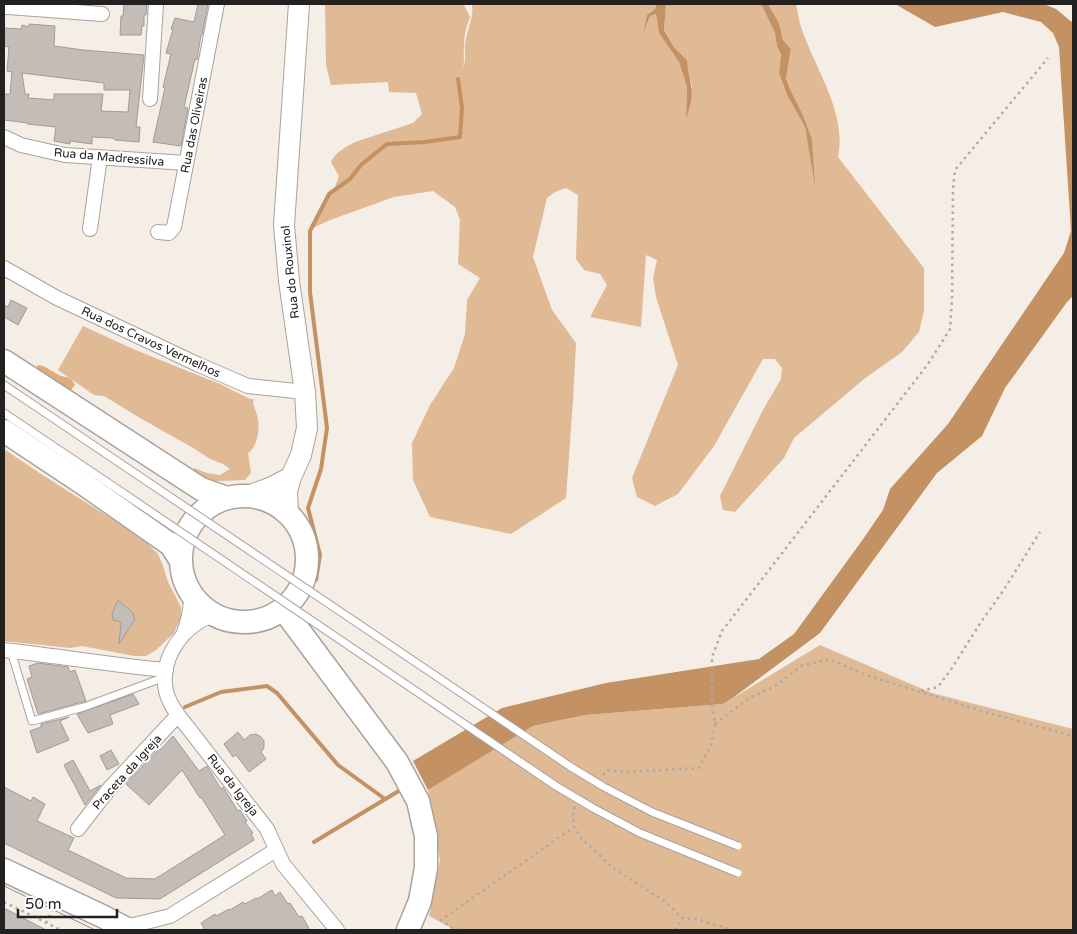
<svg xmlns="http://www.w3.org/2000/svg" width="1077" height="934" font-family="'Varela Round',sans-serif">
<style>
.green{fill:#e0b995}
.forest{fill:#dfac7c}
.water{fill:#c39162}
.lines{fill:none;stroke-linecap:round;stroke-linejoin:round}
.stream{stroke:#c39162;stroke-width:4}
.building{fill:#c4bdb7;stroke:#a29b95;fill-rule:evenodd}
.lane-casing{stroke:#a8a29c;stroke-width:9}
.street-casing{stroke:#a8a29c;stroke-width:16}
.secondary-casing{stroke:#a8a29c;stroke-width:22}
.primary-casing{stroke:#a8a29c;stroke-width:25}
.path{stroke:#afaaa5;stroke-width:2.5;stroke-dasharray:2.5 4;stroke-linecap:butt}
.lane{stroke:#fff;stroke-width:7}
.street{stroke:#fff;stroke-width:14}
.secondary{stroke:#fff;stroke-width:20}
.primary{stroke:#fff;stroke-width:22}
.tram{stroke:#928d88;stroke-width:1}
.lane-bridge-casing{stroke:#a8a29c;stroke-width:9;stroke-linecap:butt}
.lane-bridge{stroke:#fff;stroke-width:7}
.labels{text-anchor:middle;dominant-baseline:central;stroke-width:4;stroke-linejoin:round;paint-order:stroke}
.street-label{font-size:12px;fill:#23211f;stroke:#fff}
</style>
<rect width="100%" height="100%" fill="#f5eee7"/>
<path class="green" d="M325,4H464V5L470,17C466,27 464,36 464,46C463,53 465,60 463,67C467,59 464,52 465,44C467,30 474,18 472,4H656L655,9L647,15L646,28L650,16L656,14L659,33L679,62L687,87L686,116L692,86L687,67V60L674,47L664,29L666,4H761L775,33L777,47L781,54L779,73L787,95L805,127L814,179L812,139L803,115L790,89L786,77L791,49L783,40L779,23L768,4H796C798,13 799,22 802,30C816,70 847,113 838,157L924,268V311L919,332L902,352L864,379L794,438L784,458L735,512L723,510L720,496L763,410L781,379L782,368L775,359H763L714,446L678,494L655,506L637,497L632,478L678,365L656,297L653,278L657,260L646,255L641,327L590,317L607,285L600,274L584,270L576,259L578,195L566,188L555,192L547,198L533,257L552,310L576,343L573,401L566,498L511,534L430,517L413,480L412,443L430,405L454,368L465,334L467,300L480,278L458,264L460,220L455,207L433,191L394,197L330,220L313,228L321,210L335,187L339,176L331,162C336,152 345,147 355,142L413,123L422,114L416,93L389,92L388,82L331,85L326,65Z
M83,326L133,349L220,384L250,399H254L253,402C254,408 257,413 258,419C260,429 257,448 248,453L251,473L245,480L220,481H205L194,473V468L207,473L220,475L230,469L223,464L210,459L195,449L140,418L104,396L94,395L58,370Z
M4,449L38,472L112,519L147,543L158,554L163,566L168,582L181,607V617L174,633L156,650L146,656H134L82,646L70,648L4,641Z
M820,645L932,693L1073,729V930H455L429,916L440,860L428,790L533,726L585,715L723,704Z"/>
<path class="forest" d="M38,365C46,366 50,370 57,374C65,379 70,374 75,385L71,390L68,389L35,369Z"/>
<path class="water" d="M656,4H666L664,30L674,47L687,60C687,69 690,77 691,85C693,97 690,108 686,118L687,87L679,62L659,33L656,14L650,16L644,32L647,15L655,9Z
M761,4H768L779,23L783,40L791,49L786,78L790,89L803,115L812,139L815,186L805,127L787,95L779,73L781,54L777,47L775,33Z
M895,4H1044L1056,9L1073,23V296L1067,302L1005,388L982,436L937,473L820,633L734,697L723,704L585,715L533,726L428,790L413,761L502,708L606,683L759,659L794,634L861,542L883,510L890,489L948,424L1064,253L1071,231L1059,47L1053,33L1041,22L1003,12L935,27Z"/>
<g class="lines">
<path class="stream" d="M316,580L320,555L308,508L321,469L327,428L310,292V231L329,194L350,179L361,165L387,144L425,142L460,137L462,108L458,79
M185,707L221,692L267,686L277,693L338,765L385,799
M314,842L402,789"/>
</g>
<path class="building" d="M124,4H147L146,15H144V26H142L141,35H120L121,16H123Z
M198,4H208L202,35H201L197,60L195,59L184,107L188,108L181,146L153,142L165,88L163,87L171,54L166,53L173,29H171L175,18L194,22Z
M29,24L55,26L54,46L83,50L144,55L136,127H140L139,142L115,140L113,138L92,137V144L70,141V144L54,141L56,127L27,124L28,123L4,120V94H10L12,72L7,71L9,47L4,46V28L21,29L22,25L29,27ZM22,73L104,83V90H130L128,112L101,111L103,94H54V100L28,98L29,94H25Z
M11,300L27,308L18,325L4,317V305L8,307Z
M118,600L133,613L135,619L119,644L121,622L113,620L112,614Z
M38,663L68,667L70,672L75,670L86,701L38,714L27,679L32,677L29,666Z
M133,694L139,704L110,715L113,724L88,733L77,714Z
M69,717L60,721L69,740L37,753L30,731L41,727V724Z
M238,732L244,740L250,735L256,734L261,737L264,741V748L261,752L266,759L249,772L236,755L233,757L224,744Z
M173,736L199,771L207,766L221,789L223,787L238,811L240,810L247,821L245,822L253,833L251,834L254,840L160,899L116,898L4,843V787L31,801L33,797L45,804L37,821L74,838L68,850L126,878L155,879L225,835L201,797L200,798L182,770L149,805L126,784L159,749L160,750Z
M111,750L119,764L107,770L100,756Z
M73,760L90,791L101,785L85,805L64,765Z
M272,890L275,896L280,892L288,904L290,903L299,917L302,916L310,930H205L201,923L215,914L216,916L229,909L230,910L243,902L245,904L256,898L257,899Z
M4,908L46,930H4Z"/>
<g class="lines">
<defs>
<path id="lane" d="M4,385L148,482
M4,413L135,501
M11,651L32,721L84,707L165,677"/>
<path id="street" d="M4,7H8L102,14
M150,99L156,4
M4,137L21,145L65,155L186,163
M90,229L100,157
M158,232L169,233L174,227L217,4
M4,268L57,298L197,364L248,386L305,392
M215,615C210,617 205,618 200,621C177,635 160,663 166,691C168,700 173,708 178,715L267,829L283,864L337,930
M184,633L189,616L192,595
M4,650C58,656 112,665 166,670
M78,829L109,789L178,715
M122,926L134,925L170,916L276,850"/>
<path id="secondary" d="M248,496L272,487L291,477
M288,514L287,491L291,477L301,455L307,428L305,392L289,281L284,225L299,4"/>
<path id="primary" d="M4,361L201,489L227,498
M4,431L81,482L171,545L181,561
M181 559a63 63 0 1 1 126 0a63 63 0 1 1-126 0Z
M283,609L397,762L418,801L426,836V868L420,901L408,930
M4,870L102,916L129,930"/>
</defs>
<use href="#lane" class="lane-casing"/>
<use href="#street" class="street-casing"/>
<use href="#secondary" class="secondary-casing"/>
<use href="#primary" class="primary-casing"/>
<path class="path" d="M921,691L938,687L952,668L979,625L1003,591L1040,532
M715,724L749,698L774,687L801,666L829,659L866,675L978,710L1073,736
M603,775L608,770L625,772L699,768L711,746L715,724L712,705V657L722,631L928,364L950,329L952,301L953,188L955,170L1048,58
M575,807L573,810L574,827L582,839L613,868L666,902L682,918L696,919L726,928L730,930
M4,902L61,930
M46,923L52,911
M459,930L452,928L441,920L574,827
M675,930L682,919"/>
<use href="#lane" class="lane"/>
<use href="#street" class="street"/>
<use href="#secondary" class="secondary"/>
<use href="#primary" class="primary"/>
<path class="tram" d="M4,886L95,930"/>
<defs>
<path id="lane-bridge" d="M148,482L571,767L604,787L652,812L738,846
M135,501L556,786L593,808L640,833L738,873"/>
</defs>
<use href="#lane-bridge" class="lane-bridge-casing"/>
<use href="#lane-bridge" class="lane-bridge"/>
</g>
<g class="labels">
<g class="street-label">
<text transform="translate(194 125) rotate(-79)">Rua das Oliveiras</text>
<text transform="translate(109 157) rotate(5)">Rua da Madressilva</text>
<text transform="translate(290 272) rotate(-96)">Rua do Rouxinol</text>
<text transform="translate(151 342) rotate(25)">Rua dos Cravos Vermelhos</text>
<text transform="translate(127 772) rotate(-48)">Praceta da Igreja</text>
<text transform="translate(233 785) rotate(52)">Rua da Igreja</text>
</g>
</g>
<rect width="1077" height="934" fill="none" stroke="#23211f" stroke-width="10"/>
<path d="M18 909v8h99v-8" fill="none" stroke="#23211f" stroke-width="2.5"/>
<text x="25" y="909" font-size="15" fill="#23211f" stroke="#ffffff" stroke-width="4" paint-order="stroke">50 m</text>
</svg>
